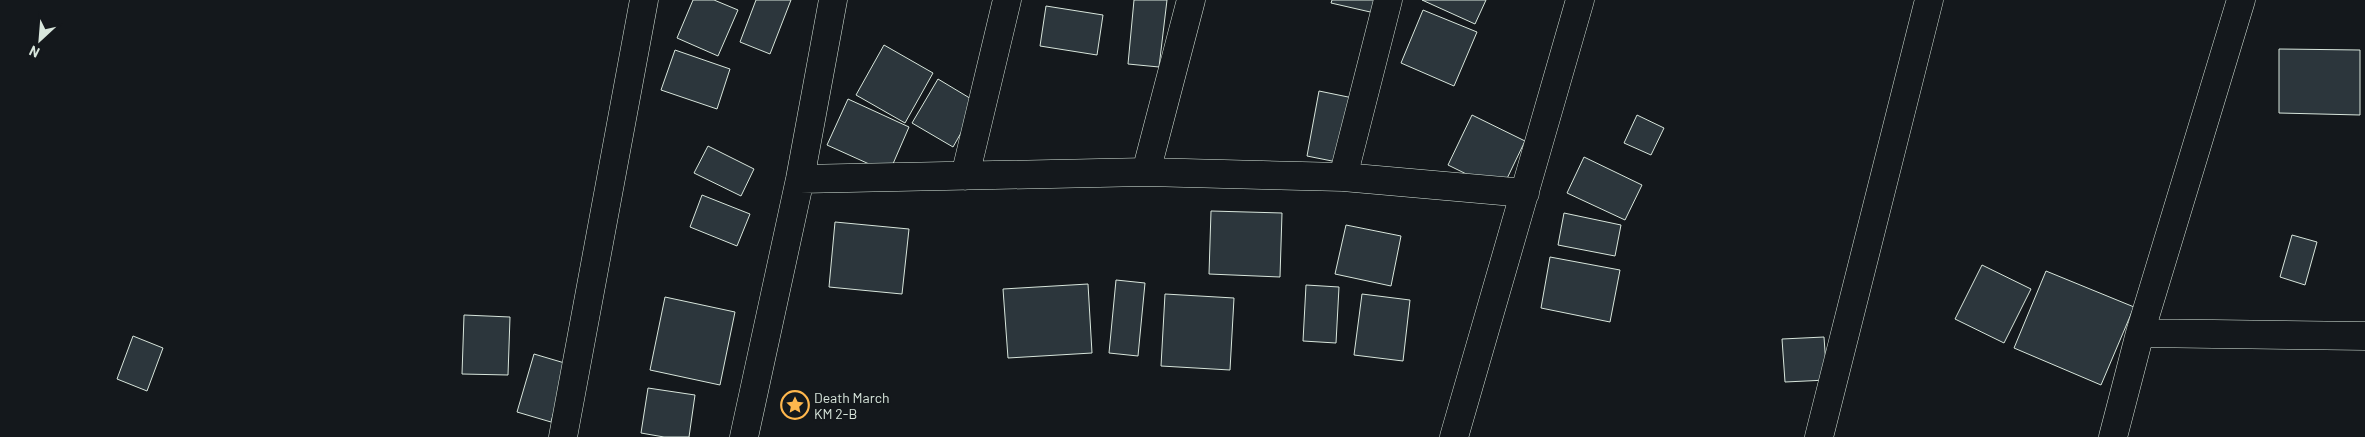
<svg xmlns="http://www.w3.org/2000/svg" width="2365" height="437" font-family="Barlow,sans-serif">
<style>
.building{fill:#2c363c;stroke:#d8e6dc}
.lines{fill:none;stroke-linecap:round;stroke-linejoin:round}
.minor-casing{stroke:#d8e6dc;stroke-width:29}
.minor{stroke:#14181c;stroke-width:28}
.labels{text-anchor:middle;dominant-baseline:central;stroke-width:4;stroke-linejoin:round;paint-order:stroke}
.poi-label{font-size:14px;fill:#d8e6dc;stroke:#14181c;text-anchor:start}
</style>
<rect width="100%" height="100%" fill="#14181c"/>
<path class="building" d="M693,0H714L738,10L718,56L677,38Z
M756,0H791L770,54L740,42Z
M1134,0H1167L1159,67L1128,64Z
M1332,0H1382L1379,14L1331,3Z
M1422,0H1486L1475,24Z
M1046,6L1103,15L1097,55L1040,46Z
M1423,10L1477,32L1454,86L1401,63Z
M884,45L933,73L905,123L856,95Z
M2279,49L2360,50V115L2279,113Z
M675,50L730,69L717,109L661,90Z
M938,79L978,103L953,147L912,123Z
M1319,91L1353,98L1342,163L1307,156Z
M848,99L909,127L889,173L827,145Z
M1472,115L1525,141L1501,191L1448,165Z
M1637,115L1664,128L1651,155L1624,143Z
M708,146L754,169L741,196L694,173Z
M1584,157L1642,185L1625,220L1567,193Z
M702,195L750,214L737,246L690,227Z
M1211,211L1282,213L1280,277L1209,274Z
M1564,213L1621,225L1615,256L1558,245Z
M835,222L909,229L902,294L829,287Z
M1346,225L1401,236L1391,286L1335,274Z
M2292,235L2317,242L2305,285L2280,277Z
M1550,257L1620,270L1610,322L1541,308Z
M1982,265L2031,289L2004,343L1955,319Z
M2046,271L2134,307L2101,385L2014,348Z
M1116,280L1145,283L1138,356L1109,353Z
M1088,284L1092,353L1008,358L1003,289Z
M1306,285L1339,287L1336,343L1303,341Z
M1165,294L1234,298L1230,370L1161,366Z
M1362,294L1410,300L1403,361L1354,355Z
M665,297L735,312L720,385L650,370Z
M464,315L510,317L508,375L462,374Z
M133,336L163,348L147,391L117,379Z
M1824,337L1827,380L1785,382L1782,339Z
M534,354L568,364L551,422L517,412Z
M648,388L695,395L689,437H664L641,433Z"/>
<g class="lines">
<defs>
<path id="minor" d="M1146,172L1191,0
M965,176L1007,0
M1343,177L1388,0
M800,179L1146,172L1343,177L1525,193
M2140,333L2365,336
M563,437L644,0
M744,437L800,179L833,0
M1454,437L1580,0
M1819,437L1929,0
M2113,437L2140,333L2241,0"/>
</defs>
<use href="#minor" class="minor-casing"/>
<use href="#minor" class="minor"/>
</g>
<defs>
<symbol id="sight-ring" viewBox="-11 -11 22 22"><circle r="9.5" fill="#14181c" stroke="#ffb74d" stroke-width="1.5"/><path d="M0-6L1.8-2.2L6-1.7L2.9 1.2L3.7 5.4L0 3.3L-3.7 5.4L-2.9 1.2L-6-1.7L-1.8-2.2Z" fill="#ffb74d"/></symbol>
</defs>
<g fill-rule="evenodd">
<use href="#sight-ring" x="779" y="389" width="32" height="32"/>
</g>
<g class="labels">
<g class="poi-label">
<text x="814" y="397">Death March<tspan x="814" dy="16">KM 2-B</tspan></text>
</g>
</g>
<g transform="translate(40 40) rotate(206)" stroke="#14181c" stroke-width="4" paint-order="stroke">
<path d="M0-4L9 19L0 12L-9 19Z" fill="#d8e6dc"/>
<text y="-8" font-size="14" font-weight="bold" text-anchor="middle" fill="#d8e6dc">N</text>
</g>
</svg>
